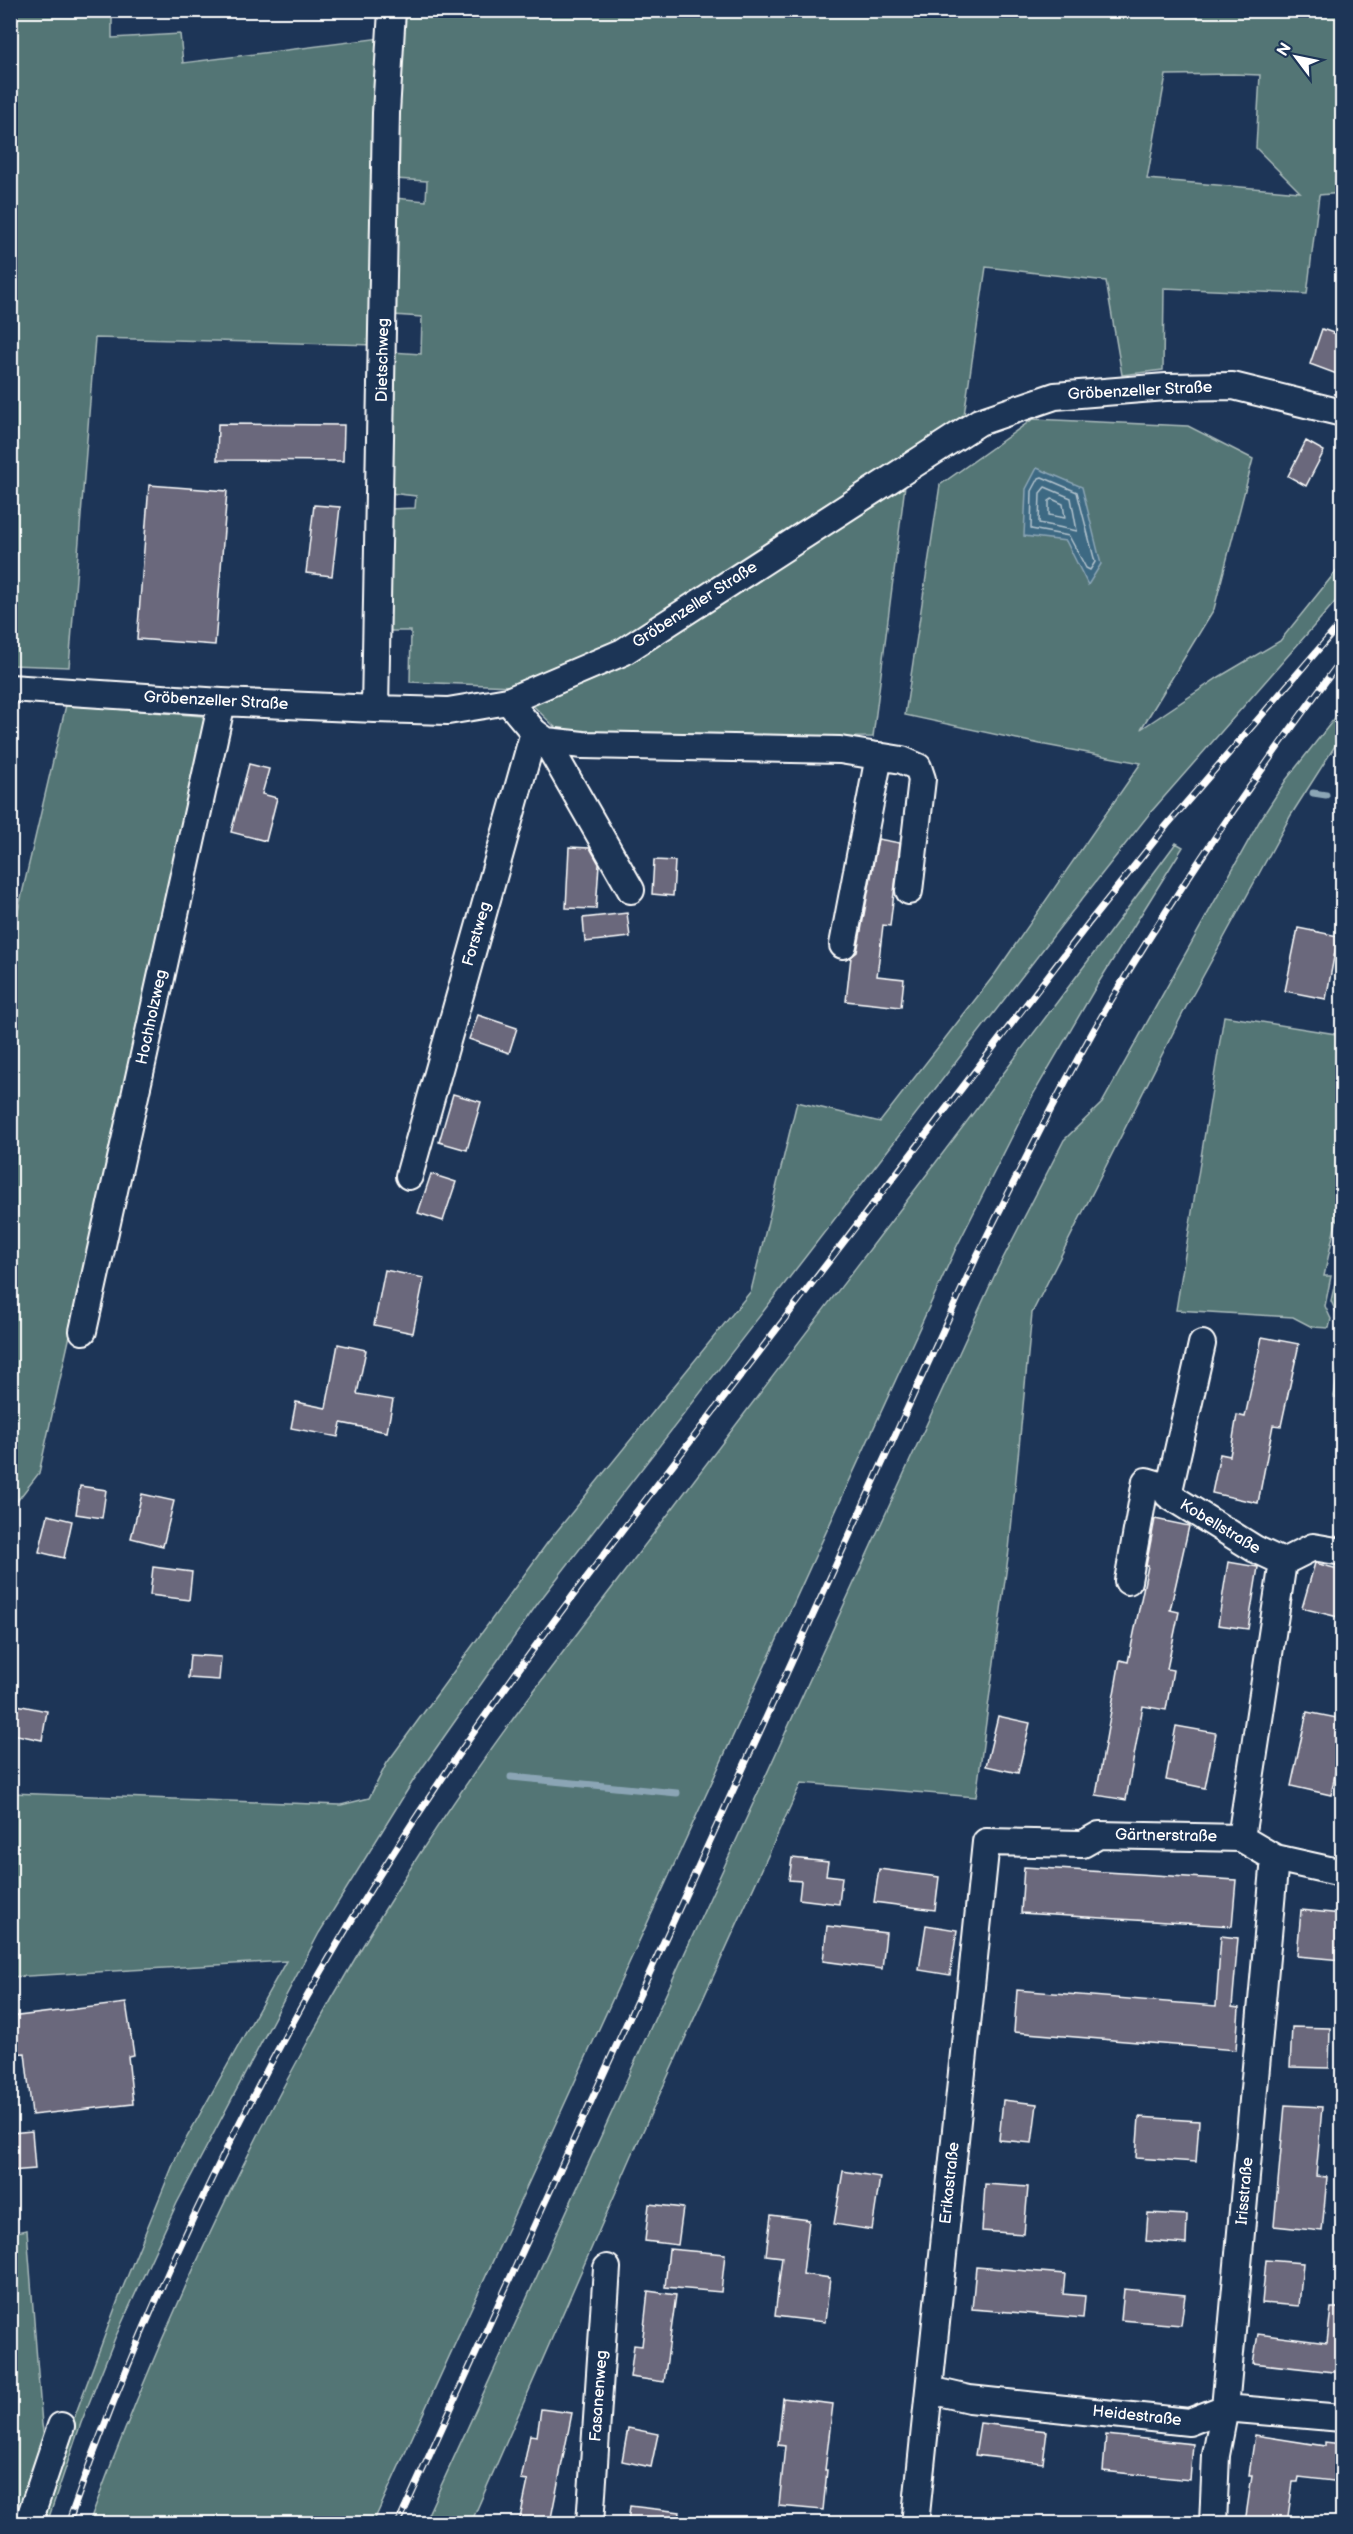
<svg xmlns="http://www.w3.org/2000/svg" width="1353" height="2534" font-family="'Balsamiq Sans',sans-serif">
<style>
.green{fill:#537575;stroke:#a9baba;stroke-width:1.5;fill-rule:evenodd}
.water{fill:#3e6983;stroke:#8ba5b5;stroke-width:1.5}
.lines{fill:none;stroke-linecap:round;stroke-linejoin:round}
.shore{stroke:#b2c3cd;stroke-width:1.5}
.stream{stroke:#8ba5b5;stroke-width:7}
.building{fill:#6a687c;stroke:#fff;stroke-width:1.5}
.minor-casing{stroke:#fff;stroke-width:30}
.minor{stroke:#1d3557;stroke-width:26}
.rail-casing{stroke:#fff;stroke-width:7}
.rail{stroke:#1d3557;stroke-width:4.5;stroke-dasharray:14;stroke-linecap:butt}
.labels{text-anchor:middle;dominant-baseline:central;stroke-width:5;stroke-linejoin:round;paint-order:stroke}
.street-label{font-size:16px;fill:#fff;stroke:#1d3557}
</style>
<rect width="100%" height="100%" fill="#1d3557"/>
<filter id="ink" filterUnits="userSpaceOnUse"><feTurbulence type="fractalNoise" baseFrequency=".0167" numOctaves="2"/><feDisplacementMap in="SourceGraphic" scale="12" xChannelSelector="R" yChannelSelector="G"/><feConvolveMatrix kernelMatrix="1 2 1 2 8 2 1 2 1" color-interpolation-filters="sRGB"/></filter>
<g filter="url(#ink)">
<path class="green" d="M11,11H112V38L180,34L183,63L381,38L375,345L95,338L69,667L11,665Z
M404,11H1342V193L1319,195L1307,294L1164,288L1163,370L1122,375L1106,281L986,267L964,415L909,454L873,737L567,739L513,686L410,682L411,631H386L389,509L415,508L416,496L390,493L392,352L421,354L422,317L393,315L395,198L426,201L427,181L395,179ZM1233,74L1260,75L1256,148L1300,192L1147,179L1166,75Z
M1033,419L1188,426L1253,459L1214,609L1141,729L1219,677L1280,641L1342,564V594L1150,813L1071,913L538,1603L413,1781L319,1933L177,2203L115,2338L81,2423L47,2523H38L73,2421L121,2292L177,2155L286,1961L11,1977V1793L341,1805L369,1798L387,1763L548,1542L751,1291L797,1102L880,1122L995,974L1141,763L1040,744L905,715L940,485Z
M66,705L202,716L207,726L39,1473L11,1509V941Z
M1342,709V735L1291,815L1185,1009L1032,1313L1009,1550L976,1797L801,1783L633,2153L471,2523H424L998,1268L1064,1140L1102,1103L1259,822L1286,780Z
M1176,843L1183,847L1097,985L1034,1093L956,1248L373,2523H89C171,2300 276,2082 403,1880C485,1748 583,1627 676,1504C843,1283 1012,1065 1176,843Z
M1224,1016L1342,1035V1195L1324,1276H1331L1325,1306L1331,1319L1329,1328L1312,1327L1293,1317L1176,1310Z
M1342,1251V1325L1331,1301Z
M1342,1347V1399L1334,1397Z
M27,2230L42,2425L47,2452L22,2523L11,2524V2233Z"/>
<path class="water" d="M1037,468L1082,487L1101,564L1088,585L1066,541L1024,536L1026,489Z"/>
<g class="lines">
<path class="shore" d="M1042,477L1077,492L1095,562L1090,570L1086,568L1069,536L1031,529L1032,491L1039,478Z
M1045,487L1071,498L1077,531L1039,523L1040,493Z
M1052,499L1063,504L1065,518L1049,515V501Z"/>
<path class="stream" d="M1313,793L1326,795
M511,1777L677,1793"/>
</g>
<path class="building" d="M1322,329L1342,336V376L1310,364Z
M218,424L344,425L343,461L217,460Z
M1306,441L1324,451L1306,486L1288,476Z
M149,485L227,491L215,645L137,639Z
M314,505L340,507L332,576L306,573Z
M249,764L269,769L262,794L277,798L266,841L231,832Z
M878,839L900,843L890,926L883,925L877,976L904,979L901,1007L846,1001L851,957L857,952Z
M569,847L590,848L599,864L596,909L566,908Z
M654,860L675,861L673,896L652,894Z
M627,913L630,937L585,942L583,918Z
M1298,928L1338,936L1326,999L1285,991Z
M478,1015L517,1028L509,1053L469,1039Z
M453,1094L481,1102L467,1150L439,1142Z
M431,1174L456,1182L443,1221L418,1213Z
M385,1270L424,1278L413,1333L374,1325Z
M1262,1337L1299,1344L1281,1426L1273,1425L1258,1503L1212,1493L1220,1454L1230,1456L1237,1415L1245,1417Z
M338,1344L366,1350L357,1394L393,1400L387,1432L341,1423L338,1437L291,1428L296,1402L326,1408Z
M80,1486L106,1490L102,1518L76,1514Z
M142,1494L174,1501L163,1546L131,1538Z
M48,1515L72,1521L64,1558L39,1552Z
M1155,1519L1189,1526L1170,1610L1179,1612L1167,1669L1173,1670L1166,1710L1143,1706L1126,1800L1096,1795L1120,1660L1128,1662L1148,1566H1146Z
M1228,1562L1258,1567L1248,1629L1218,1625Z
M1315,1563L1342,1570V1600L1338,1617L1302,1608Z
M153,1567L192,1572L189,1600L150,1595Z
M190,1655L221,1657L219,1680L188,1678Z
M17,1705L47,1711L42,1740L12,1734Z
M1307,1712L1342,1719V1738L1331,1795L1291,1786Z
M998,1716L1030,1723L1018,1773L986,1766Z
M1176,1726L1216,1733L1205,1788L1166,1780Z
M792,1858L828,1862L826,1875L842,1877L839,1904L799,1899L801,1881L789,1880Z
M1024,1867L1236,1880L1232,1926L1021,1913Z
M879,1869L939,1877L935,1910L874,1902Z
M1301,1910L1342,1914V1960L1297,1956Z
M926,1925L957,1930L950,1975L919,1970Z
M827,1926L886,1933L882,1969L823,1961Z
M1221,1936L1238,1938L1232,2007L1239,2008L1236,2050L1014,2032L1017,1990L1216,2006Z
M126,2003L134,2055L128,2056L133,2104L32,2115L25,2053L10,2054V2017Z
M1292,2027L1330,2028L1329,2068L1290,2067Z
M1003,2100L1037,2104L1032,2143L999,2140Z
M1285,2105L1322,2107L1316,2176L1327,2177L1322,2231L1274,2226Z
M1139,2117L1199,2121L1196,2162L1136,2158Z
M32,2131L35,2169L10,2171V2133Z
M843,2171L880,2177L872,2230L834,2224Z
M985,2184L1028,2187L1024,2234L982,2231Z
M649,2204L683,2208L678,2245L645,2241Z
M1148,2213L1187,2215L1186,2244L1146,2241Z
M771,2215L809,2220L803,2274L830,2278L825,2322L775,2316L782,2257L766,2255Z
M669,2249L725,2254L721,2292L665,2287Z
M1266,2260L1303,2263L1299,2306L1262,2303Z
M976,2267L1065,2274L1063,2294L1085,2296L1083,2318L972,2309Z
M1124,2289L1185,2295L1181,2325L1121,2320Z
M648,2291L676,2295L664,2382L630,2377L634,2345L642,2346Z
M1331,2308H1342V2373L1253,2363L1258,2334L1327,2343Z
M783,2398L833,2404L825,2470H827L823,2510L779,2506L785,2446L778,2445Z
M541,2409L572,2413L550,2523H519L528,2481L521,2480L530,2435L537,2436Z
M980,2423L1047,2431L1043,2463L975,2455Z
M628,2428L658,2434L651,2467L622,2461Z
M1106,2435L1193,2444L1190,2480L1103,2471Z
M1255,2435L1325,2446V2442L1342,2444V2482L1299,2477L1298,2482H1293L1287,2523H1245L1252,2475H1249Z
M630,2506L680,2512L679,2523H628Z"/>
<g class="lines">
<defs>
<path id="minor" d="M10,688L222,702L375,709L448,711L508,701L623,652L979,422L1055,396L1166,387L1233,386L1342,413
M375,709L386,113L392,10
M534,732L546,741L583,745L840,750L902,760L918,767L922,779L909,891
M546,741L631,890
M843,945L879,756
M409,1176L534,732L508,701
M83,1331L222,702
M1202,1344L1168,1495L1255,1549L1283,1562L1241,1838
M1283,1562L1313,1547L1342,1552
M1128,1581L1146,1481L1170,1488
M930,2390L969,2399L1189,2422L1225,2408L1342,2418
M28,2524L61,2426
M590,2524L607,2268
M915,2524L986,1842L1083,1844L1099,1835L1241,1838L1275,1858L1342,1873
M1213,2524L1216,2455L1225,2408L1275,1858"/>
</defs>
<use href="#minor" class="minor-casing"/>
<use href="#minor" class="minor"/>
<defs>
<path id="rail" d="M68,2524C158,2266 288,2006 441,1780C530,1648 629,1522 726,1395C847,1238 968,1081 1088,924L1167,825L1342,622
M398,2524L976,1258C1020,1170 1063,1081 1113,997C1183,880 1261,768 1342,659"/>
</defs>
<use href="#rail" class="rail-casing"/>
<use href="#rail" class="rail"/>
</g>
</g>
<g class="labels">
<g class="street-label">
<text transform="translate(383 360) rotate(-89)">Dietschweg</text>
<text transform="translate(1140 391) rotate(-3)">Gröbenzeller Straße</text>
<text transform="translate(695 605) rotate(-33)">Gröbenzeller Straße</text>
<text transform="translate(216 701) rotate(3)">Gröbenzeller Straße</text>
<text transform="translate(477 934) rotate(-74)">Forstweg</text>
<text transform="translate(152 1017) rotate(-78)">Hochholzweg</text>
<text transform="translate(1220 1527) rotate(31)">Kobellstraße</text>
<text transform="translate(1166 1836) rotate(1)">Gärtnerstraße</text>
<text transform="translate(950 2183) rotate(-84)">Erikastraße</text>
<text transform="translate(1245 2191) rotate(-85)">Irisstraße</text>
<text transform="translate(599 2396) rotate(-86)">Fasanenweg</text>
<text transform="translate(1137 2416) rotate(6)">Heidestraße</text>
</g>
</g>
<rect width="1353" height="2534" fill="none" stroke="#1d3557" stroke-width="36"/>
<rect x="18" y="18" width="1317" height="2498" fill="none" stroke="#fff" stroke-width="2" filter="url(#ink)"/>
<g transform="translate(1296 57) rotate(302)" stroke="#1d3557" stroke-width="4.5" paint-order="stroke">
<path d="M0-4.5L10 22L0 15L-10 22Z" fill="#ffffff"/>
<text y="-9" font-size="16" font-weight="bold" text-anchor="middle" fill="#ffffff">N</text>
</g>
</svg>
